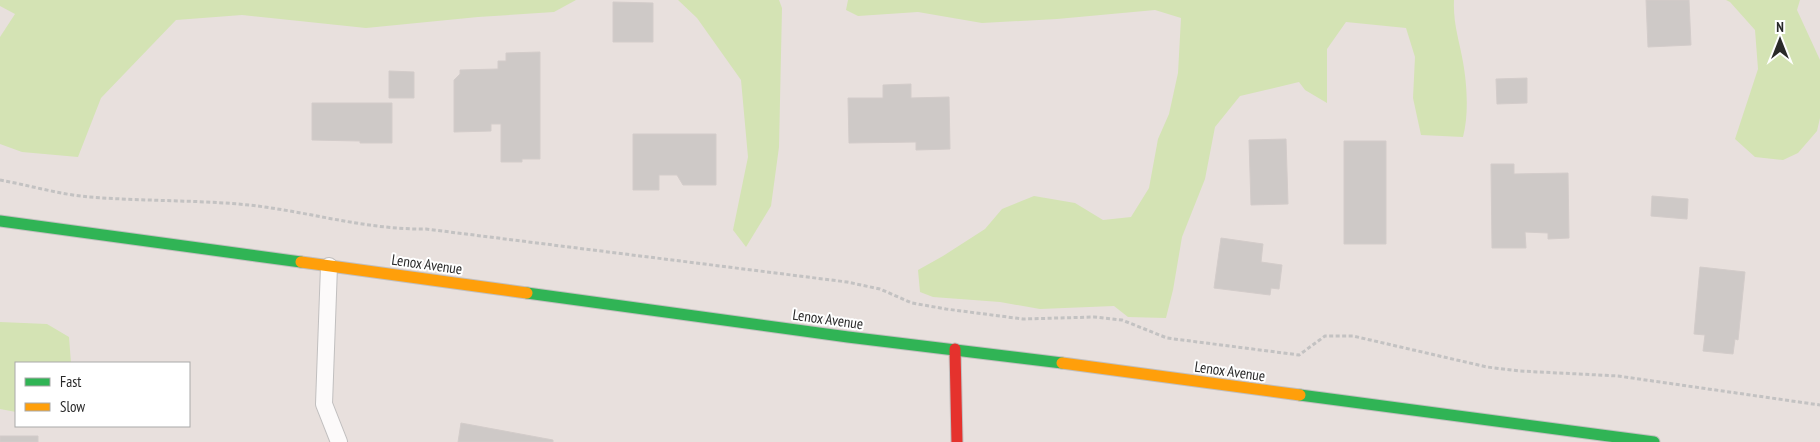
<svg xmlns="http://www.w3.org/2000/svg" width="1820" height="442" font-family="'PT Sans Narrow',sans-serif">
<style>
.green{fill:#d4e3b4}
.building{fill:#cec9c7;stroke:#d3ccca}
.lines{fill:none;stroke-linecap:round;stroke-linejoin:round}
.lane-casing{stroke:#c1bfbf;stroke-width:18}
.fast-casing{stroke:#c1bfbf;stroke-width:13}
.slow-casing{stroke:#c1bfbf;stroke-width:13}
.jam-casing{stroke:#c1bfbf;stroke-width:13}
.path{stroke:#c3c2c2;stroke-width:3;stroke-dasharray:4 2.5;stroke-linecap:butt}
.lane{stroke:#fcfafa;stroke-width:16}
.fast{stroke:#30b455;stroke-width:11}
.slow{stroke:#ff9f0a;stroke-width:11}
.jam{stroke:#e5322d;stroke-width:11}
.labels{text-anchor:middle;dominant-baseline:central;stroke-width:4;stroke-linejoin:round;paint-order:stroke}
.street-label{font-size:15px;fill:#292929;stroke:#fff}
</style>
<rect width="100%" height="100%" fill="#e8e0dd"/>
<path class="green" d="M0,0H576L554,12L478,17L366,28L242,15L176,20L101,98L78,157L22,152L0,144V37L15,14L0,6Z
M678,0H779L782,8L779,147L771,206L746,247L733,230L748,157L741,80L697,18Z
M848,0H1454C1453,24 1459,39 1463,62C1467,84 1469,115 1463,137L1421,135L1413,98L1415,57L1406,28L1346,22L1327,49V103L1305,90L1299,82L1240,96L1215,127L1205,179L1182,237L1173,290L1166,318L1128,317L1114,306L1040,309L1000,302L933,297L920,292L918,270L943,256L985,229L1002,209L1034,196L1075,203L1103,220L1131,217L1149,188L1158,139L1169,114L1178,73L1181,18L1155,10L1057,19L982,23L918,12L858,16L846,10Z
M1726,0H1800L1797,10L1820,60V118L1817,131L1798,153L1783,160L1755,157L1735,139L1758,69L1755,30L1730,2Z
M0,322L47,324L69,337L71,363H16V412L0,409Z"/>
<path class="building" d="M1646,0H1689L1691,45L1648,47Z
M613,2L653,3V42H613Z
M540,52V159H522V162H501V124H491V131L454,132V80L460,74V70L498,69V61H506V53Z
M389,71L414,72V98H389Z
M1527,78V103L1497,104L1496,79Z
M911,84V98L949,97L950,149L916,150V142L849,143L848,98H883V85Z
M312,103H392V143H360V141L312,140Z
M633,134H716V185H683L677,175H659V190H633Z
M1286,139L1288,204L1251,205L1249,140Z
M1344,141H1386V244H1344Z
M1491,164H1514V174L1568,173L1569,238L1548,239V233L1525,232L1526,248H1492Z
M1652,196L1688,199L1687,219L1651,216Z
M1221,238L1263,244L1261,262L1282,265L1279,289L1271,288L1270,295L1214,288Z
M1700,267L1745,272L1738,340L1735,339L1733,354L1703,351L1705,335L1694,334Z
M461,423L553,440V442H458Z
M0,436H38V442H0Z"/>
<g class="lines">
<defs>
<path id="lane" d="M329,266L324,404L339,442"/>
<path id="fast" d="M0,221L301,262
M527,293L848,337L1062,363
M1300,395L1654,442"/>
<path id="slow" d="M301,262L527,293
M1062,363L1300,395"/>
<path id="jam" d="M955,349L957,442"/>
</defs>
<use href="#lane" class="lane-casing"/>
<use href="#fast" class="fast-casing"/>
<use href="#slow" class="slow-casing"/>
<use href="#jam" class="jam-casing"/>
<path class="path" d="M0,180C28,185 62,195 90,197C139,201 189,200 238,204C301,209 362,230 426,229L847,282L880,289L912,303L946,309L1023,319L1094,317L1122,320L1167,338L1299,355L1325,336H1353L1487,367L1520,371L1618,376L1820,405"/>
<use href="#lane" class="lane"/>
<use href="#fast" class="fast"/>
<use href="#slow" class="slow"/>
<use href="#jam" class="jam"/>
</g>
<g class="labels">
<g class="street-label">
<text transform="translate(427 264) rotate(8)">Lenox Avenue</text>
<text transform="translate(828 319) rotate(8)">Lenox Avenue</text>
<text transform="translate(1230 371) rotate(8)">Lenox Avenue</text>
</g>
</g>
<rect x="15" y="362" width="175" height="65" fill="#ffffff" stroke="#a9a9a9"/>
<rect x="25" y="378" width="25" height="8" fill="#30b455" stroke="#a9a9a9"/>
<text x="60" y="387" font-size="15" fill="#292929">Fast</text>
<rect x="25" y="403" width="25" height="8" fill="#ff9f0a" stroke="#a9a9a9"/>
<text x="60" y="412" font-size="15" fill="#292929">Slow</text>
<g transform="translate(1780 40)" stroke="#ffffff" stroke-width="4" paint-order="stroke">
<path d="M0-4L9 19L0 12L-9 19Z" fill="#292929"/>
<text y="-8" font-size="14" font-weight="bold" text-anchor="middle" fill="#292929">N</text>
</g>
</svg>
